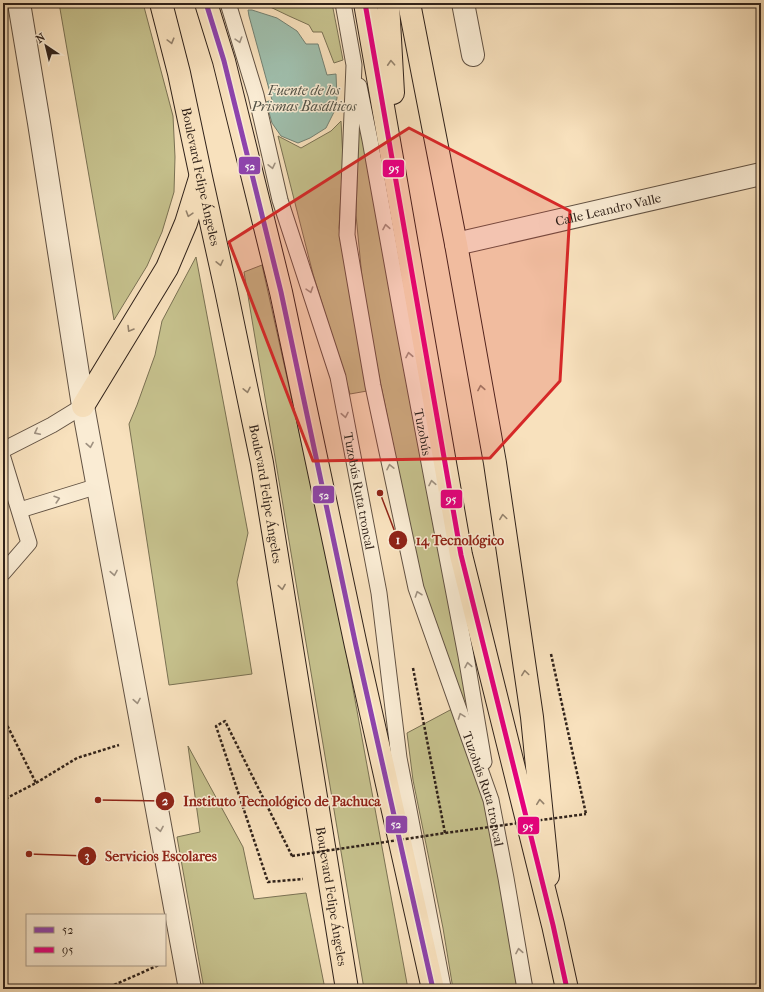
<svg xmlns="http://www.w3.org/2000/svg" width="764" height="992" font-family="'IM FELL French Canon',serif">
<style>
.green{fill:#c5c08c;stroke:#7a7153}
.water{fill:#9fbeac;stroke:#738072}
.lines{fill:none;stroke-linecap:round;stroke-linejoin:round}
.service-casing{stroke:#625243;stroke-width:17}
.minor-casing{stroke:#625243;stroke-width:24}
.primary-casing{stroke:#30221a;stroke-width:24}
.trunk-casing{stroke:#30221a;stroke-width:24}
.path{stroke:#30221a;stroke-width:2.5;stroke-dasharray:3 2;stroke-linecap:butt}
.service{stroke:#faecd4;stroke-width:15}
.minor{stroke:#faecd4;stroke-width:22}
.primary{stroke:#f8e1bd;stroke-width:22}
.trunk{stroke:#f8e1bd;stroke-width:22}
.path-bridge{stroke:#30221a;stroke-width:2.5;stroke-dasharray:3 2;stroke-linecap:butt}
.bus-1-casing{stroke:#faecd4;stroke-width:8}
.bus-2-casing{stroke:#faecd4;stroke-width:8}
.bus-1{stroke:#8e44ad;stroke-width:5}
.bus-2{stroke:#e5007d;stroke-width:5}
.oneway{stroke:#9f9180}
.oneway2{stroke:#94826c}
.marked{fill:#d62828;fill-opacity:0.2;stroke:#d62828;stroke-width:3;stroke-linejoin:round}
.labels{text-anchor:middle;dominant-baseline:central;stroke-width:3;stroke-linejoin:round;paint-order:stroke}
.street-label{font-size:13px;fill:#30221a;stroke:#faecd4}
.water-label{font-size:14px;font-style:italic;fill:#515146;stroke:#faecd4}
.leader{fill:none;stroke:#8f2418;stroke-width:1.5}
.callout-dot{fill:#8f2418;stroke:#faecd4;stroke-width:1.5}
.mark-label{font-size:12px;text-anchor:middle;font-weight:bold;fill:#fff}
.callout-label{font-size:14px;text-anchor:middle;font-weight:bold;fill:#8f2418;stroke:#faecd4;stroke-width:3;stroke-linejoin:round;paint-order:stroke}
.line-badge{stroke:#faecd4;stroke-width:1.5}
.badge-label{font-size:11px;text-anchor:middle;font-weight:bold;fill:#fff}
</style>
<rect width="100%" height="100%" fill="#f8e1bd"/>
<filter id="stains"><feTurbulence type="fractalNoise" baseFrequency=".005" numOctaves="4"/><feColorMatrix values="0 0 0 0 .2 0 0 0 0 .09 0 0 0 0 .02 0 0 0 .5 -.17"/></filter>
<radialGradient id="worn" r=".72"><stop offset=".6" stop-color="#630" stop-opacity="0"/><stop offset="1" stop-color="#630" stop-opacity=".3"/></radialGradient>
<path class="green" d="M59,3H143L173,116L175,157L174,192L162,232L147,266L114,320Z
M252,3H332L343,60L334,63L322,32H313L309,25L289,16L264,4Z
M359,116L392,304L436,539L471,712L466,711L422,585L379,376L363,288L356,215Z
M341,121L343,159L339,228L351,301L367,391L350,394L313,274L278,136L301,148L331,131Z
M196,257L248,533L237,582L252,674L169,685L129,424L137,405L155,355L162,321Z
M262,265L338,607L408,989H364L244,272Z
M452,709L484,797L520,989H453L443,928L413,780L407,733Z
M188,746L243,847L254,899L306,893L325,989H204L177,837L200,832Z"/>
<path class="water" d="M248,10H252L277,18L297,31L306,44H318L327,75L336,74L337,98L334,112L326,128L310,138L298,143L281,136L272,123L266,102L272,100L249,16Z"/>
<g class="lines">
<defs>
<g id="service">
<path id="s1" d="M228,3L256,95L280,200L338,377L379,593L399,758L443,987"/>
<path id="s2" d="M343,3L354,65L347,235L373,386L416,588L491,800L506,878L525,989"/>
<path id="s3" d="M359,86L370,140L403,324L434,489L466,656L484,762"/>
<path d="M3,450L52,425L83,406"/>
<path d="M3,458L29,543L3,573"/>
<path d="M20,510L98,486"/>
</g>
<g id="minor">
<path d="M19,3L39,123L83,406L190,989"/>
<path d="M463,3L473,55"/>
<path id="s4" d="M456,244L761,174"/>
</g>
<g id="primary">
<path id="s5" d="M161,3L179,73L201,177L226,290L262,463L347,989"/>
<path d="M409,3L456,244L495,463L532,717L548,876"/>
<path d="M83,406L167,268L186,223L200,178"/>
</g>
<path id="trunk" d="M206,3L224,61L281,292L356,646L433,989
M365,3L461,555L553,925L567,989
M388,3L393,93"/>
</defs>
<use href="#service" class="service-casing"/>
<use href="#minor" class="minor-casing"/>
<use href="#primary" class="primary-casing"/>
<use href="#trunk" class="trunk-casing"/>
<path class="path" d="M551,654L586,814
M413,668L445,833
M3,717L36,783L3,800
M36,783L77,758L119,745
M292,856L225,721L216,726L268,882L303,879
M105,989L159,965"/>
<use href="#service" class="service"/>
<use href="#minor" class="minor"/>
<use href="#primary" class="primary"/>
<use href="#trunk" class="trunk"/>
<path class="path-bridge" d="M292,856L445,833L586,814"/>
<defs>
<path id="bus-1" d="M206,3L224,61L281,292L356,646L433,989"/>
<path id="bus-2" d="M365,3L461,555L553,925L567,989"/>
</defs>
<use href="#bus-1" class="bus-1-casing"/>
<use href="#bus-2" class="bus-2-casing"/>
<use href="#bus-1" class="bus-1"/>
<use href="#bus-2" class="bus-2"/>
</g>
<defs><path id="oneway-chevron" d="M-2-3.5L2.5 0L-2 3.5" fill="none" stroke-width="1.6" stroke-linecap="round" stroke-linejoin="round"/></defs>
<g class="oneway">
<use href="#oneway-chevron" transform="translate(239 40) rotate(73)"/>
<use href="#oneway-chevron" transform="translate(272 166) rotate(77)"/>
<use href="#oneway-chevron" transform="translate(386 227) rotate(-100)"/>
<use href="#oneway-chevron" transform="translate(310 290) rotate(72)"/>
<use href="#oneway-chevron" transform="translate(409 355) rotate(-101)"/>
<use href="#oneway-chevron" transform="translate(345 415) rotate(79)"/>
<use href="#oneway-chevron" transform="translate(37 432) rotate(153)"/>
<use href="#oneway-chevron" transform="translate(90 445) rotate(80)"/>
<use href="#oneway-chevron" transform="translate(390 467) rotate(-102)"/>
<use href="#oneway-chevron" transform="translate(432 483) rotate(-101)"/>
<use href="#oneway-chevron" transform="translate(57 499) rotate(-17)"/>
<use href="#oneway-chevron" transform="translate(114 573) rotate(80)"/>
<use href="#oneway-chevron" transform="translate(418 594) rotate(-109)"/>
<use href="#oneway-chevron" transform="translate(468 665) rotate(-100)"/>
<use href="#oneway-chevron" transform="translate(137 701) rotate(80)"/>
<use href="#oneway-chevron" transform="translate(461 716) rotate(-110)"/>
<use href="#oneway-chevron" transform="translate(160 829) rotate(80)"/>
<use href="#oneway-chevron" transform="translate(519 951) rotate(-100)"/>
</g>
<g class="oneway2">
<use href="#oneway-chevron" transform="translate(171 41) rotate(75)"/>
<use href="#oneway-chevron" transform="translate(391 63) rotate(-93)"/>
<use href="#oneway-chevron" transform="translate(189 214) rotate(107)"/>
<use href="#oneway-chevron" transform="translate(220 263) rotate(77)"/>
<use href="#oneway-chevron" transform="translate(130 329) rotate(121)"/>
<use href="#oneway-chevron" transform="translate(481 388) rotate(-100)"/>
<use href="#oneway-chevron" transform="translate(247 390) rotate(78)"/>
<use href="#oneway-chevron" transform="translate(503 517) rotate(-98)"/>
<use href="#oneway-chevron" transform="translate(282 587) rotate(81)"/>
<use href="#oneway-chevron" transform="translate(525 673) rotate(-98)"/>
<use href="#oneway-chevron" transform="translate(540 802) rotate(-96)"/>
</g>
<path class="marked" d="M409,128L570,211L560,381L490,458L313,461L229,242Z"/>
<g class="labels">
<g class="street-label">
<text stroke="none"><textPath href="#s5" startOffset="178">Boulevard Felipe Ángeles</textPath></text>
<text stroke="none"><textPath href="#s4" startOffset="156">Calle Leandro Valle</textPath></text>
<text stroke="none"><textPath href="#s3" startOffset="352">Tuzobús</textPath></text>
<text stroke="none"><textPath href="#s1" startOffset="506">Tuzobús Ruta troncal</textPath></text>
<text stroke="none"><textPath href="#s5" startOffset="502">Boulevard Felipe Ángeles</textPath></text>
<text stroke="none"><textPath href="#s2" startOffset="805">Tuzobús Ruta troncal</textPath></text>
<text stroke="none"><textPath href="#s5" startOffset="910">Boulevard Felipe Ángeles</textPath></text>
</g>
<g class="water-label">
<text x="304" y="90">Fuente de los<tspan x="304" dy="16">Prismas Basálticos</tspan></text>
</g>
</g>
<path class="leader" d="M380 493L398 540M98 800L165 801M29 854L87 856"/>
<g class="callout-dot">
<circle cx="380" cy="493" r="4"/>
<circle cx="98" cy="800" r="4"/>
<circle cx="29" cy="854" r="4"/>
<circle cx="398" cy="540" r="10"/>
<circle cx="165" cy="801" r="10"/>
<circle cx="87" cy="856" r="10"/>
</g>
<g class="mark-label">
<text x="398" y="544">1</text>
<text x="165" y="805">2</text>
<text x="87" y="860">3</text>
</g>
<g class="callout-label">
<text x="460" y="545">14 Tecnológico</text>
<text x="282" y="806">Instituto Tecnológico de Pachuca</text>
<text x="161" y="861">Servicios Escolares</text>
</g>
<g class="line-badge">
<rect x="238" y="156" width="23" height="19" rx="4" fill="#8e44ad"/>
<rect x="382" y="159" width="23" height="19" rx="4" fill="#e5007d"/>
<rect x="312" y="485" width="23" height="19" rx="4" fill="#8e44ad"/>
<rect x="440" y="489" width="23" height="20" rx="4" fill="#e5007d"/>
<rect x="385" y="815" width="23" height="19" rx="4" fill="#8e44ad"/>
<rect x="517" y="816" width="23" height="19" rx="4" fill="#e5007d"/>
</g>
<g class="badge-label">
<text x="250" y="170">52</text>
<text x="394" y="172">95</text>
<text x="324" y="499">52</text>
<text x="451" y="503">95</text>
<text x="396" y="828">52</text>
<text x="528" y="830">95</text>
</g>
<rect width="764" height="992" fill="none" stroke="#f8e1bd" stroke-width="16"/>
<rect x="4" y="4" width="756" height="984" fill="none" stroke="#30221a" stroke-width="2"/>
<rect x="8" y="8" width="748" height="976" fill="none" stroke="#30221a"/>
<rect x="26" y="914" width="140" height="52" fill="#faecd4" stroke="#a99b8a"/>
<rect x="34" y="927" width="20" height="6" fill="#8e44ad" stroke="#a99b8a"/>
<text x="62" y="934" font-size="12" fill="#30221a">52</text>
<rect x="34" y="947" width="20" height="6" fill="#e5007d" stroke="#a99b8a"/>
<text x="62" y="954" font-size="12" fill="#30221a">95</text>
<g transform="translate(46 46) rotate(325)" stroke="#faecd4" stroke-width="3" paint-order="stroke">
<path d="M0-3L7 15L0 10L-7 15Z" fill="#30221a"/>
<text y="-6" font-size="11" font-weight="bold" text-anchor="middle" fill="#30221a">N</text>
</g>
<rect width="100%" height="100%" filter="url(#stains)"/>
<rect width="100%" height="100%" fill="url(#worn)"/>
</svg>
